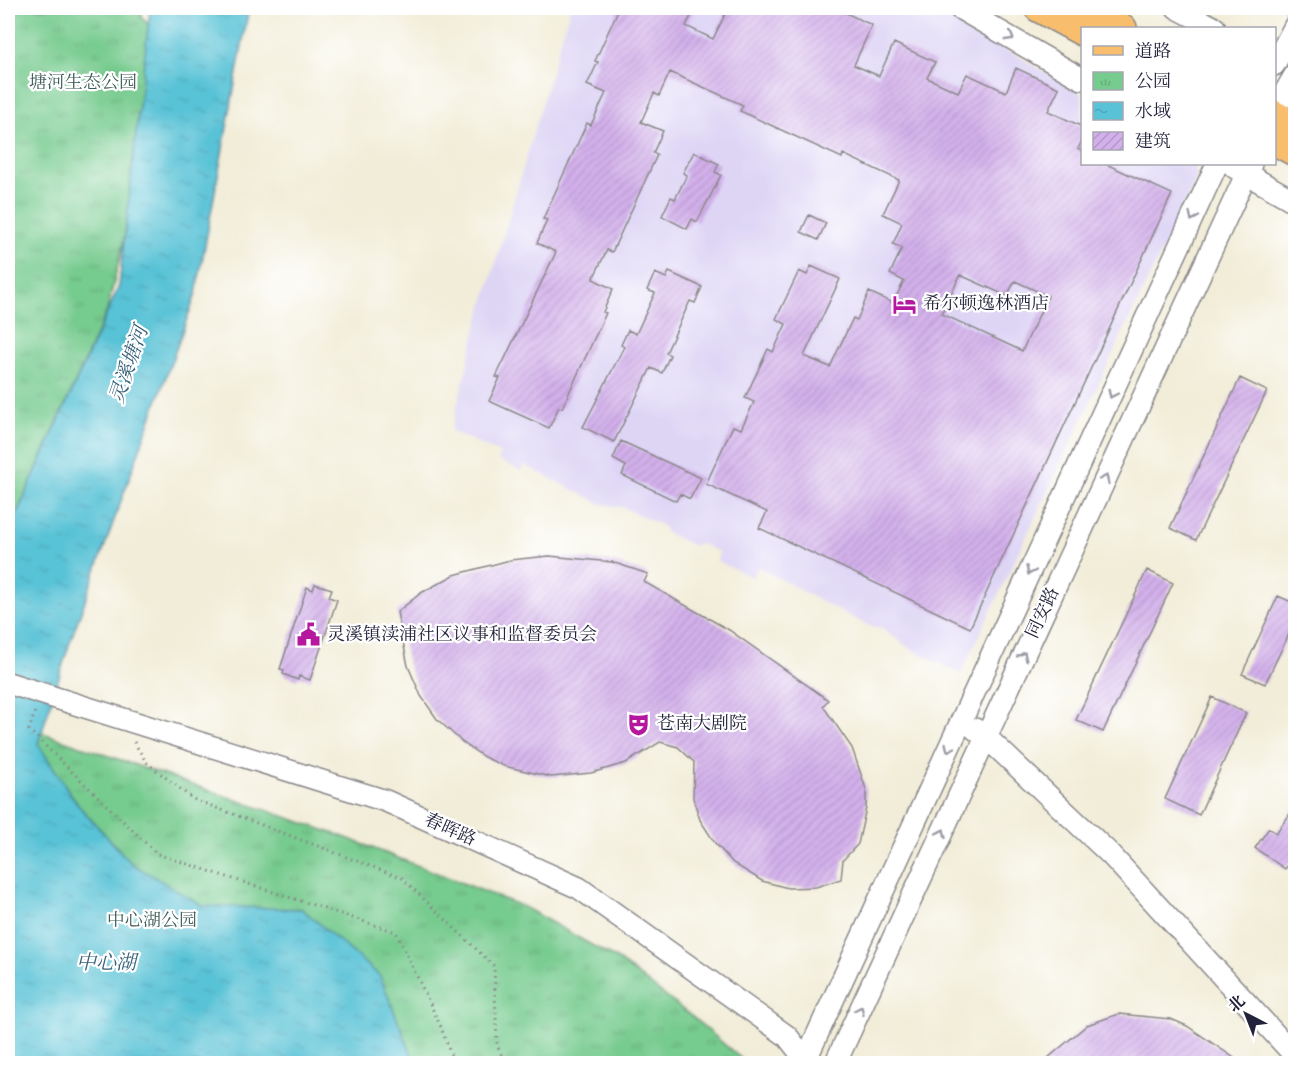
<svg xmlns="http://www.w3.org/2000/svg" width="1303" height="1071" font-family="'Old Standard TT','Noto Serif SC',serif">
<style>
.built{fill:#ded5f5}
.park{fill:url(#park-tufts);stroke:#4c7664;stroke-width:1.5}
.water{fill:url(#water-ripples);stroke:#3e7288;stroke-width:1.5}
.building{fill:url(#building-hatch);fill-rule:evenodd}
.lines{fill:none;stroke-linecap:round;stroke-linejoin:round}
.minor-casing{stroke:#8a888a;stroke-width:24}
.major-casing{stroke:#8a888a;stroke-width:30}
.path{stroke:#8a888a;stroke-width:3;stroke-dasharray:1.5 4.5;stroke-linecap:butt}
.minor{stroke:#fff;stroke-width:21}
.major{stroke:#f9be6d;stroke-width:27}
.oneway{stroke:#9c9ca7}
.labels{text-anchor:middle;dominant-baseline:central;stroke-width:4.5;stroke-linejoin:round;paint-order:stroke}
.park-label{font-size:18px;fill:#3f5d58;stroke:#fff}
.poi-label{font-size:18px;fill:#22223b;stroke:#fff;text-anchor:start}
.street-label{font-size:18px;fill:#22223b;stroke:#fff}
.water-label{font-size:20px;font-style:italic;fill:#386279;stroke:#fff}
</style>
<defs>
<pattern id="park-tufts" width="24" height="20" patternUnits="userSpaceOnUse" patternTransform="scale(1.5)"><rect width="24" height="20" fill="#76cb8e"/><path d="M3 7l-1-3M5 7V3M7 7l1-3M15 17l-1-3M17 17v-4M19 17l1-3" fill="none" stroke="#66ae7b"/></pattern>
<pattern id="water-ripples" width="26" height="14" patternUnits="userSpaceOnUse" patternTransform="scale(1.5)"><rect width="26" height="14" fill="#59c2d6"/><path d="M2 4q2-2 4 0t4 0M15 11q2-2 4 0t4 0" fill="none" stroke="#4da6b9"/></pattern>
<pattern id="building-hatch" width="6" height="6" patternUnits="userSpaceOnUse" patternTransform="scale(1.5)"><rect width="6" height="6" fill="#d3b0eb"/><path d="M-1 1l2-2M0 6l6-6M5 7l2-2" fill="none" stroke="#b597ca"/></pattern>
</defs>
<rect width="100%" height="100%" fill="#fff"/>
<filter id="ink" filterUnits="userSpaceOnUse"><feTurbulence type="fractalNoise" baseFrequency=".0167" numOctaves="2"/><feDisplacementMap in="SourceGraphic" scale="12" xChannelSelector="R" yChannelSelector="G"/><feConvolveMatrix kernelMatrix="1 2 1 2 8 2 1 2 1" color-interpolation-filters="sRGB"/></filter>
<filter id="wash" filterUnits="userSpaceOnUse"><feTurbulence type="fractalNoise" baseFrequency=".008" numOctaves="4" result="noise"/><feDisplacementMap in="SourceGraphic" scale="24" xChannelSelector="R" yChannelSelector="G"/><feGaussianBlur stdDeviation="1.35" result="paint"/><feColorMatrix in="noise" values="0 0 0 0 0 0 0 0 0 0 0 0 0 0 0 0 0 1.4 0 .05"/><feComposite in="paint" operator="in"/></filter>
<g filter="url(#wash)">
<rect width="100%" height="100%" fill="#f2edd8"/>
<path class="built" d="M570,8H936L1082,94V164H1194L1197,177L961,674L909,648L882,628L869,626L841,612L758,567L752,577L717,561L719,552L699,543L694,546L666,533L663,526L621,507L601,504L524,465L521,471L498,460L500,453L451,431L477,326Z"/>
<path class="park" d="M8,8H144L141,17L170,45L107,311L8,533Z
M8,721L344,837L524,907L618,960L695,1019L746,1063L8,1064Z"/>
<path class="water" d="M150,8H249L196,294L70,642L38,744L78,805L132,864L203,906L302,909L380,976L415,1063L8,1064V533L119,286Z"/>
<g id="blocks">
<path class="building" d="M619,8H695L686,26L713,39L728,8H835L872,25L854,65L879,76L894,43L935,62L927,78L958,92L967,74L1006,92L1016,68L1059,88L1048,111L1083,127V138L1078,149L1083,151V164H1106L1172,194L970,628L759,528L767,512L706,484L733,426L741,429L754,402L745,398L768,349L773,352L786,324L776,319L799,271L807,275L811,266L840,279L804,356L830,367L853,318L857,320L869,292L893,303L904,281L890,274L902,248L893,244L902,223L883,214L899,180L843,154L842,158L740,111L743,105L670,72L659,96L654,93L641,122L663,131L653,153L657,155L612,252L607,250L593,279L613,289L603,312L606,313L562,408L559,407L549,428L489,401L500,378L496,377L556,252L537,243L547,220L543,219L587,123L591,125L606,93L587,85L598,62L595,61ZM960,275L1007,296L1015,281L1048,296L1022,351L942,314Z
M694,152L719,164L715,172L721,175L697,222L692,219L687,229L662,216L671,197L675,199L687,175L683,173Z
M809,215L826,223L818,240L801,232Z
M669,272L702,287L695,303L690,301L666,353L670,355L662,373L651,368L614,442L583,427L624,347L621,345L628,330L636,334L655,293L647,290L655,273L666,278Z
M1240,378L1267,391L1196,540L1170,528Z
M621,441L701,478L690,499L680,494L676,501L622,475L626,466L613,459Z
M549,556L612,562L648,574L644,582L729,630L828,700L823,706L852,748L866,789V808L858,844L843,860L841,879L816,887L788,888L762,881L733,863L715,843L700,820L693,798L694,762L678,747L660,742L626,763L591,773L551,777L504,766L484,757L462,742L437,719L421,696L408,666L397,612L421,593L454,575L510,560Z
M1147,570L1173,583L1103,732L1076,720Z
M315,584L332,589L329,597L337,600L310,680L299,676L298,680L283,674L284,670L280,669L307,587L313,590Z
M1278,596L1296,604V619L1265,684L1242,674Z
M1212,697L1246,713L1199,815L1165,799Z
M1296,806V854L1285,869L1255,848L1269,828L1276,833Z
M1119,1014L1171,1019L1187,1026L1243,1064H1041L1087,1025Z"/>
</g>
</g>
<g filter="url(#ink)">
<use href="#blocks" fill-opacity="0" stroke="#8a888a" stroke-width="1.5"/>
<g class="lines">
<defs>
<path id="minor" d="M959,8L1082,79
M1177,8L1215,28
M1274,65L1296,24
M1274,111L1296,73
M1234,167L1296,202
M8,683L386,801L579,888L787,1036L809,1064
M975,729L986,737L1110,854L1296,1057
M806,1059L1217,164
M835,1064L1251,164"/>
<path id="major" d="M1038,8L1082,32
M1085,8L1123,28
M1274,114L1296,126
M1274,141L1296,153"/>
</defs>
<use href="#minor" class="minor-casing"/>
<use href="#major" class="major-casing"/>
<path class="path" d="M35,712L29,730L157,854L396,932L441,1027L454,1064
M134,742L146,762L193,799L402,878L494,966L497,1044L505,1064"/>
<use href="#minor" class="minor"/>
<use href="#major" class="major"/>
</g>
<defs><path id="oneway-chevron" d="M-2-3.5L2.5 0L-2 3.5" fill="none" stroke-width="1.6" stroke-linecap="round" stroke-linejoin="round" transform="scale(1.5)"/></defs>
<g class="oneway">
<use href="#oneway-chevron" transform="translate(1010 37) rotate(30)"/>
<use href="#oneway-chevron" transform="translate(1193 217) rotate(115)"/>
<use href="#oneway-chevron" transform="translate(1112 394) rotate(115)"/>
<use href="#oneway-chevron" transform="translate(1105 479) rotate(-65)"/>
<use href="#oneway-chevron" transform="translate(1030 571) rotate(115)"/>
<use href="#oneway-chevron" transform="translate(1023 656) rotate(-65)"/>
<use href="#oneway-chevron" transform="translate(949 748) rotate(115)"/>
<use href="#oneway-chevron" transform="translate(942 833) rotate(-65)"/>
<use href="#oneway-chevron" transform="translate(860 1010) rotate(-65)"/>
</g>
</g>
<defs>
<symbol id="hotel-bare" viewBox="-9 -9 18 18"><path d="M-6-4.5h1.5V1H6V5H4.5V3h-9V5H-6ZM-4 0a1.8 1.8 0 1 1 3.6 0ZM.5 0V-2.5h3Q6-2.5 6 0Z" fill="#b5179e" stroke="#fff" stroke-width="2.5" paint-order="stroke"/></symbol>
<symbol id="civic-bare" viewBox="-9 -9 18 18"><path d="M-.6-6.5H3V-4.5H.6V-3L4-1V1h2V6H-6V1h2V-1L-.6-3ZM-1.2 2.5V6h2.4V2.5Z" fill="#b5179e" stroke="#fff" stroke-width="2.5" paint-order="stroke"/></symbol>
<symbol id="theatre-bare" viewBox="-9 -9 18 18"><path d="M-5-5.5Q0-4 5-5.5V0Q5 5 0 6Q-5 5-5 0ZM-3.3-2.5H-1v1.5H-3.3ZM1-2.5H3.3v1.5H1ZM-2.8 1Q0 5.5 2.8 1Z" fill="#b5179e" stroke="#fff" stroke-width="2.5" paint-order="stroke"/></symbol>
</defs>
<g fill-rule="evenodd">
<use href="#hotel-bare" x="888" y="288" width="33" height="33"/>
<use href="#civic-bare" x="292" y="618" width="33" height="33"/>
<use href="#theatre-bare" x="622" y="708" width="33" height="33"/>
</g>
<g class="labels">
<g class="park-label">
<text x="83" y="83">塘河生态公园</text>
<text x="152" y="921">中心湖公园</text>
</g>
<g class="poi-label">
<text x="923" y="304">希尔顿逸林酒店</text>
<text x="327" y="635">灵溪镇渎浦社区议事和监督委员会</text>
<text x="657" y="724">苍南大剧院</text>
</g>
<g class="street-label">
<text transform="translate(1043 613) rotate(-65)">同安路</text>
<text transform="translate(450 830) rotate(24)">春晖路</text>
</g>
<g class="water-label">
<text transform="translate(130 365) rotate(-71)">灵溪塘河</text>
<text x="106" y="964">中心湖</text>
</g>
</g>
<rect width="1303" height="1071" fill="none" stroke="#fff" stroke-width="30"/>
<rect x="1081" y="27" width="195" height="138" fill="#ffffff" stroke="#a7a7b1" stroke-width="1.5"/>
<rect x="1093" y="46" width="30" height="9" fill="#f9be6d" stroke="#a7a7b1" stroke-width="1.5"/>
<text x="1135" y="57" font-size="18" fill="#22223b">道路</text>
<rect x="1093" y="72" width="30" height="18" fill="url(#park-tufts)" stroke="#a7a7b1" stroke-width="1.5"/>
<text x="1135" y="87" font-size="18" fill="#22223b">公园</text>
<rect x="1093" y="102" width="30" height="18" fill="url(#water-ripples)" stroke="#a7a7b1" stroke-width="1.5"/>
<text x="1135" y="117" font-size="18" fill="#22223b">水域</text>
<rect x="1093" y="132" width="30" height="18" fill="url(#building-hatch)" stroke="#a7a7b1" stroke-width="1.5"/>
<text x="1135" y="147" font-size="18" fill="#22223b">建筑</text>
<g transform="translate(1246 1014) rotate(318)" stroke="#ffffff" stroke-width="4.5" paint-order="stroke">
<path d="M0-4.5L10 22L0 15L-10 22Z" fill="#22223b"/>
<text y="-9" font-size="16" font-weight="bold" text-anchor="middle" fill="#22223b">北</text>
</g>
</svg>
